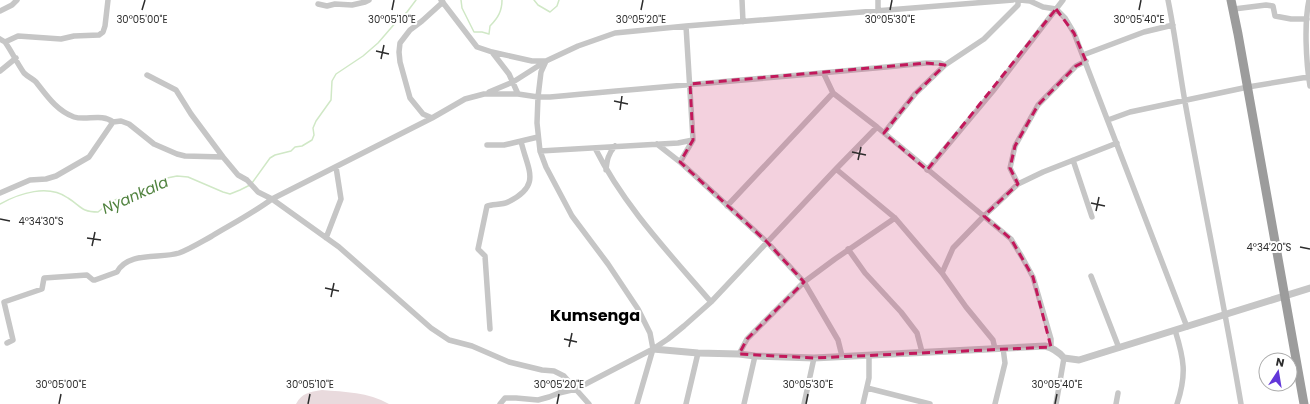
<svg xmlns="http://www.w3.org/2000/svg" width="1310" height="404" font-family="Poppins,sans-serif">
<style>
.green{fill:#e9dadd}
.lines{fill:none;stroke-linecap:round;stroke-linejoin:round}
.stream{stroke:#d0e8c6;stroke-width:1.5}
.minor{stroke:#c6c6c6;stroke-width:5.5}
.tertiary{stroke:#c6c6c6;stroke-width:7}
.trunk{stroke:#9c9c9c;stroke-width:9}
.marked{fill:#c2185b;fill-opacity:0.2;stroke:#c2185b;stroke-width:3;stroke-dasharray:8 5;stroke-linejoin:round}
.ticks{fill:none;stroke:#2c2c2c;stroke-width:1.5}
.labels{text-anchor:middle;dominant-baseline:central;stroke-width:4;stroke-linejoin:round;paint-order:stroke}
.water-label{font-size:15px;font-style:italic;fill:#50823e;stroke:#fff}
.quarter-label{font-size:16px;font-weight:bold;fill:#000;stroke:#fff}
.ticks-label{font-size:10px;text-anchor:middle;fill:#2c2c2c;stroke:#fff;stroke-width:4;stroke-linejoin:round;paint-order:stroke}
</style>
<rect width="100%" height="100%" fill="#fff"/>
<path class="green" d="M322,390C345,392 368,392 389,404H296C302,393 309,392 322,390Z"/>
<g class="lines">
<path class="stream" d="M461,0L462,8L474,32H482L489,34L490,26C498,18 502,11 502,0
M534,0L538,5L550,12L557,6L559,0
M252,183L270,158L275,155L291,151L295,147L302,146L312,140L314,135L313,128L316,121L331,100L332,81L336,74L363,56L378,43L397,21L407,12L416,0
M0,204C20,193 48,184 68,198C81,206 81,212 98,212L108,204L119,198L133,194L167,178L177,176L188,177L223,192L230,194L240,190L250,185"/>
<path class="minor" d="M441,0L477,47L492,52L509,74L518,94
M742,0L743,22
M1020,0L1030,1L1043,7L1056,9L1065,18L1074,33L1187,327
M1168,0C1175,34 1179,68 1185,102C1203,203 1224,303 1241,404
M1309,0C1304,23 1306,62 1310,86
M318,4L327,6L335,4L352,5L365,2L369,0
M1234,9L1266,5L1273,6L1275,16L1291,19H1307
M0,11L12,5L17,0
M878,11V0
M0,39L5,42L18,36L61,39L74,36L99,35L103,32L105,26L108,0
M492,52L532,61H546L578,46L615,33L686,26L1013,0
M1083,55L1144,32L1173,25
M546,61L541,72L538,97L537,123L540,151L546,167L572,216L608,264L638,309L650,333L653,349L637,404
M0,71L16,58
M824,74L833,93L877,127L1011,239L1022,257L1033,277L1051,339V347
M147,75L176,90L191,114L223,157
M489,92L513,82L546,61
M432,118L423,114L410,98L400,62L399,52L400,43L410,30L422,21L443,2
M1108,120L1130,112L1248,87L1308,77
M113,122L121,121L129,124L154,144L177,154L185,156L223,157L238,175L247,180L258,192L272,199L339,247L431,328L449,340L472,346L509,362L542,370L554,371L564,376L589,404
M884,133L915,94L945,65L984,39L1018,5V0
M657,144L680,162L767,242L804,282L838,340L842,356
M487,145H504L538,137
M595,148C624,206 669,253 711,302
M540,151L678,143L693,140
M1073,160L1092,217
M680,162L693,140L686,26
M836,169L895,218L942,273L966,307L993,340L995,349
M606,170C607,160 608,154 615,146
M927,170L993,91L1063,0
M1018,184L1010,168L1015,146L1038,105L1076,66L1086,61
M0,193L30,180L46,179L56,176L89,157L113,122C102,113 86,121 74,117C57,111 47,96 36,82C33,79 28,77 24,73C17,63 12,52 5,42
M727,206L833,93
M326,238L341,199L336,167
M848,249L865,273L901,312L917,333L922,352
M942,273L953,248L984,216L1018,184L1043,172L1117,143
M1091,276L1119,348
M490,329L485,256L478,249L487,206C493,204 502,205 508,202C543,185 527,169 521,141
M1175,330C1184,359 1187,374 1177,404
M7,343L13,340L4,302L42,289L44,278L87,275L93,280H95L117,272C128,251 160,259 179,253C190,249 201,242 212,236C232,224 253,213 272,199L432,118L465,99L484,94H518L538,97H550C676,85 801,76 926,63H940L945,65
M739,354L747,339L804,282L835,259L895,218
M867,388L930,404
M500,404L505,398H516L538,400L549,397L559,393L576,389L653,349L668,339L684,326L711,302L836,169L877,127
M686,404L698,353
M744,404L755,356
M804,404L814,358
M863,404L869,378V355
M995,404L1005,363L1003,348
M1056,404L1064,358
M1116,404L1118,393"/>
<path class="tertiary" d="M653,349L698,353L739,354L755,356L814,358L1045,346C1053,348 1058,351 1064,358L1079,360L1310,288"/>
<path class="trunk" d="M1231,0L1238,34L1304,404"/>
</g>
<path class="marked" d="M1056,9L1074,33L1086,61L1076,66L1038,105L1015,146L1010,168L1018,184L984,216L1011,239L1033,277L1051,347L814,358L739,354L747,339L804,282L767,242L680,162L693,140L690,84L926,63L945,65L915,94L884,133L927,170Z"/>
<path class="ticks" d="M142,10L145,0M392,10L394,0M641,10L643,0M890,10L892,0M1139,10L1141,0M376,51L389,54M381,59L384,45M614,101L628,104M620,110L622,96M852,152L866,155M858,160L861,147M1091,203L1105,206M1096,211L1099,197M0,219L10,221M87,238L101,240M92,246L95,232M1300,247L1310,249M325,288L339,291M331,297L334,283M564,339L577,342M569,347L572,333M59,404L61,394M308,404L310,394M557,404L559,394M806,404L808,394M1055,404L1057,394"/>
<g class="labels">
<g class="water-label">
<text transform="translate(135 195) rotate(-24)">Nyankala</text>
</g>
<g class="quarter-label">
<text x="595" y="315">Kumsenga</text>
</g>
</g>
<g class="ticks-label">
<text x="142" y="23">30°05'00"E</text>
<text x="392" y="23">30°05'10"E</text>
<text x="641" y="23">30°05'20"E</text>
<text x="890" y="23">30°05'30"E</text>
<text x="1139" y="23">30°05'40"E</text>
<text x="41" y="225">4°34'30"S</text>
<text x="1269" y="251">4°34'20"S</text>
<text x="61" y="388">30°05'00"E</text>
<text x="310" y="388">30°05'10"E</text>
<text x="559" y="388">30°05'20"E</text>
<text x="808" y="388">30°05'30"E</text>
<text x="1057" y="388">30°05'40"E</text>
</g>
<g transform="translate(1278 372) rotate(12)"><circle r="19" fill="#ffffff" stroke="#ababab"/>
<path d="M0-3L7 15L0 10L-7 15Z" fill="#6237d9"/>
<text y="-6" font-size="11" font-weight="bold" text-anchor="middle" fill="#2c2c2c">N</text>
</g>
</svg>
